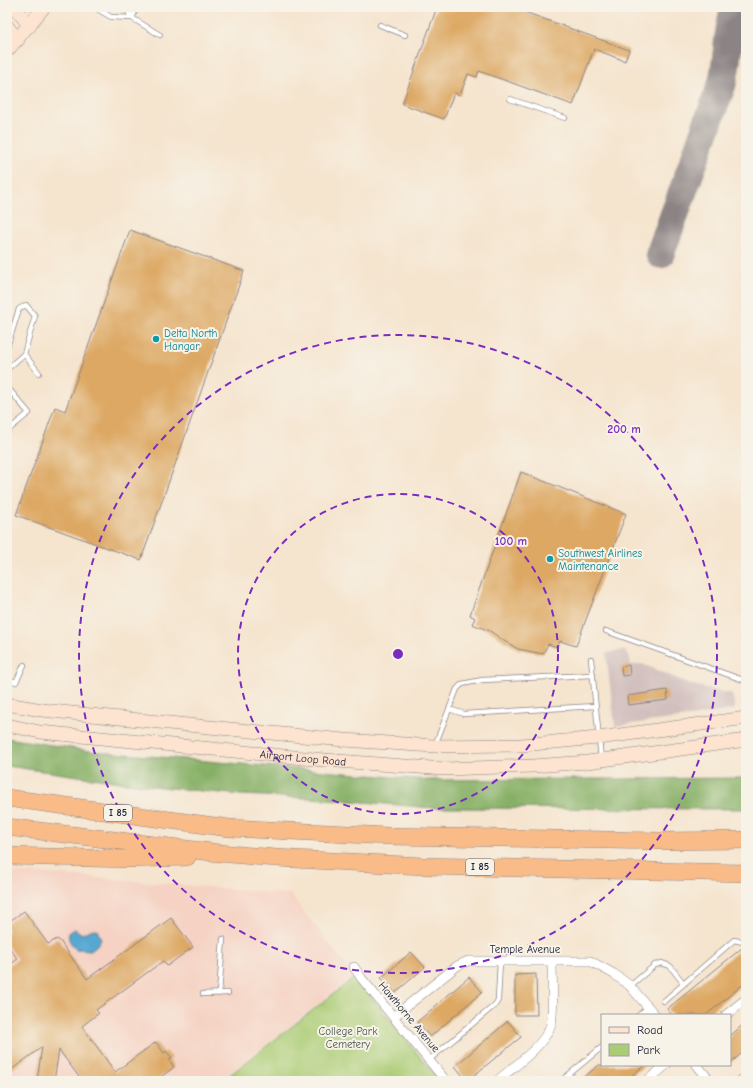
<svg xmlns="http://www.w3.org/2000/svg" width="753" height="1088" font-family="'Comic Neue',sans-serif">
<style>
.built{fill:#f5d2c3}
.industrial{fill:#d1bfbd}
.green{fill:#aacc75;stroke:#667758}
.forest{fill:#87b066;stroke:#546950}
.water{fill:#56a8d1;stroke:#3c6586}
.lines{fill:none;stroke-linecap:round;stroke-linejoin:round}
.taxiway{stroke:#8c8384;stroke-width:29}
.building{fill:#dda863}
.lane-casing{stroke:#8c8384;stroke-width:6}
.street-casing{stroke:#8c8384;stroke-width:10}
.secondary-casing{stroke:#8c8384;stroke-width:14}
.highway-casing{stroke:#8c8384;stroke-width:18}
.lane{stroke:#fff;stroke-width:4.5}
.street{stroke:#fff;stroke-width:9}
.secondary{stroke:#fde4d0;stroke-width:13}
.highway{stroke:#f9bc89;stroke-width:17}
.ring{fill:none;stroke:#7b2cbf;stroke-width:2;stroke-dasharray:7 5}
.culture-dot{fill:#0f9aa8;stroke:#f7f3e8;stroke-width:1.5}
.labels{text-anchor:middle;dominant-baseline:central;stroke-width:4;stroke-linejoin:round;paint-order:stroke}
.shield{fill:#f7f3e8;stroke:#62616f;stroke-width:1}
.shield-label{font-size:10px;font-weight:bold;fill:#22223b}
.culture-label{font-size:11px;fill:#0d838f;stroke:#f7f3e8;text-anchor:start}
.street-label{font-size:11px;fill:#22223b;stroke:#f7f3e8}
.park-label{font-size:11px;fill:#4b554c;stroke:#f7f3e8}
.centre{fill:#7b2cbf;stroke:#f7f3e8;stroke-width:2}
.ring-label{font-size:12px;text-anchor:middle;font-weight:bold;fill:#7b2cbf;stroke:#f7f3e8;stroke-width:4;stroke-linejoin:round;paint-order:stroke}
</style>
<rect width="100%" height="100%" fill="#f7f3e8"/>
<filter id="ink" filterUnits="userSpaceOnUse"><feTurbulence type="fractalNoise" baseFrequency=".025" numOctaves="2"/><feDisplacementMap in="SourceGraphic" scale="8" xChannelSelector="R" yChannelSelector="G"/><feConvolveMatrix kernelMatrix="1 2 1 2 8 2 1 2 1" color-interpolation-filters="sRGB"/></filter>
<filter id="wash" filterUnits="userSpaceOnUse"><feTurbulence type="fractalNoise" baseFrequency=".012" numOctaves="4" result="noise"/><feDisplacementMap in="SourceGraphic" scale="16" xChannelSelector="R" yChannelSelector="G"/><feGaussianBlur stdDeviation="0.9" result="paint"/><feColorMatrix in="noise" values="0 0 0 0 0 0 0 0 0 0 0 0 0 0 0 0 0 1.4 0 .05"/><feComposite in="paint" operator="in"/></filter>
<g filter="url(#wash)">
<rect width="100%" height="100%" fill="#f5e4ce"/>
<path class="built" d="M7,873L54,874L290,894L354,976L219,1081H7Z"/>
<path class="industrial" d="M624,650L629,655L631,665L642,664L692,685L732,694L735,709L696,716L615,726L606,653Z"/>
<path class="green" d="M355,977L440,1081H222Z"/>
<path class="forest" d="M7,738L90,751L427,780L746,778V809L433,808L327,799L241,795L141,785L7,766Z"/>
<path class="water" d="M75,929L82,934L93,929L97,930L101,939L97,945L91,950L76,949C71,944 67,939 69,932Z"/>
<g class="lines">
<path class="taxiway" d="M660,254L722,84C729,58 726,34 735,7"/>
</g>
<g id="blocks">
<path class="building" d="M437,7H511L629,50L625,61L594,49L573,105L479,71L477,77L468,74L460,95L454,93L444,119L402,104Z
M130,230L244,271L141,560L16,515L55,407L65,411Z
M521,472L626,514L576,646L560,641L557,647L548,644L543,654L518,649L504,641L490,631L472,624L475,618L470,615Z
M629,665L630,675L622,676L621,667Z
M667,690L668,700L628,705L627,696Z
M24,911L48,944L57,939L60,941L87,979L171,918L193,947L167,966L163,961L96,1010L99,1013L82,1026L115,1072L156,1042L164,1053L166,1051L172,1058L169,1060L174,1067L156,1081H82L59,1050L54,1081H37L42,1047L7,1073V967L18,959L7,945V923Z
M742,948L746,953V982L706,1015H672L667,1009Z
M411,952L425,967L395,993L381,978Z
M536,974L537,1015H515V975Z
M469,977L482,992L430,1037L417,1022Z
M508,1021L521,1037L467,1081L455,1066Z
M746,1022V1050L730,1063V1036Z
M599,1065H645L625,1081H579Z"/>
</g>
</g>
<g filter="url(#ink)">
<use href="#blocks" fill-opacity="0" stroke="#8c8384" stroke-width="1"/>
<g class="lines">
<defs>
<path id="lane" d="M94,7L111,17L132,18
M125,7L132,18L160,35
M132,18L137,7
M380,25L405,35
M510,99L565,118
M7,347L19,309L26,305L35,316L24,354
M7,369L24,354L39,373
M7,387L29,413L7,431
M606,631L746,681
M591,659L601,759
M7,679L16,682L24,665
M449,709L464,714L595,706
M435,745L457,689L462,684L482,680L593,675
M630,986L655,965L662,963L670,966L684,984
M203,994L228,993
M219,994L223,939
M664,1001L734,940L743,942L746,945
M639,1015L648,1007
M429,1060L495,1005L498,1000L500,961
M561,1081L602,1047
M737,1081L746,1074"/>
<path id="street" d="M354,967L362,979L446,1081
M726,1015L746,999
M393,1017L457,966L468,961H590L614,974L629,985L655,1015
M697,1065L710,1081
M497,1081C513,1067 545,1046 551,1024C554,1010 552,978 552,962
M647,1081L666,1065"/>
<g id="secondary">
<path d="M14,7L30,26"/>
<path d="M7,26L18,40"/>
<path d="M7,51L44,7"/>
<path d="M7,704L42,710L188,725L344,740L434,746L521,745L598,738L746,718"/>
<path id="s1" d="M7,725L40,732L324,760L445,769L533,766L588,762L746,740"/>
</g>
<path id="highway" d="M7,798L229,828L388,836L659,841L746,840
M7,827L219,853L276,858L423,866L746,873
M7,856L130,859L187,857"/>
</defs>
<use href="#lane" class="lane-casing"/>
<use href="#street" class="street-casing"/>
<use href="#secondary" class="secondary-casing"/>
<use href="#highway" class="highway-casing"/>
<use href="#lane" class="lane"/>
<use href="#street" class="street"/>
<use href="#secondary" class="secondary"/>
<use href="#highway" class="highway"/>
</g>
</g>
<g class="ring">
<circle cx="398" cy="654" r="160"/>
<circle cx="398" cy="654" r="319"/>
</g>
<g class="culture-dot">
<circle cx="156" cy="339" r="4"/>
<circle cx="550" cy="559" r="4"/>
</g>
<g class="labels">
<g class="shield">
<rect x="104" y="805" width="28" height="16" rx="3"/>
<rect x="466" y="859" width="28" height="16" rx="3"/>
</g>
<g class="shield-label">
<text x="118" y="813">I 85</text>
<text x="480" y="867">I 85</text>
</g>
<g class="culture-label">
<text x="164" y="333">Delta North<tspan x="164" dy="13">Hangar</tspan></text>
<text x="558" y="553">Southwest Airlines<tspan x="558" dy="13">Maintenance</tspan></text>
</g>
<g class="street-label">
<text stroke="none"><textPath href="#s1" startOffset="298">Airport Loop Road</textPath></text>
<text x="525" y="949">Temple Avenue</text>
<text transform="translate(409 1017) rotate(50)">Hawthorne Avenue</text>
</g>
<g class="park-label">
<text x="348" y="1031">College Park<tspan x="348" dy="13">Cemetery</tspan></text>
</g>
</g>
<circle cx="398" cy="654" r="6" class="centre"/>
<g class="ring-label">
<text x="624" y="433">200 m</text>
<text x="511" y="545">100 m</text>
</g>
<rect width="753" height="1088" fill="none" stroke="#f7f3e8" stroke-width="24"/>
<rect x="601" y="1014" width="130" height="52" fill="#f7f3e8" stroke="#a29fa3"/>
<rect x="609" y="1027" width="20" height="6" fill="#fde4d0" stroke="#a29fa3"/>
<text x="637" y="1034" font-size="12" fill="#22223b">Road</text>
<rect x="609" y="1044" width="20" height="12" fill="#aacc75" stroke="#a29fa3"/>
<text x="637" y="1054" font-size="12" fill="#22223b">Park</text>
</svg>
